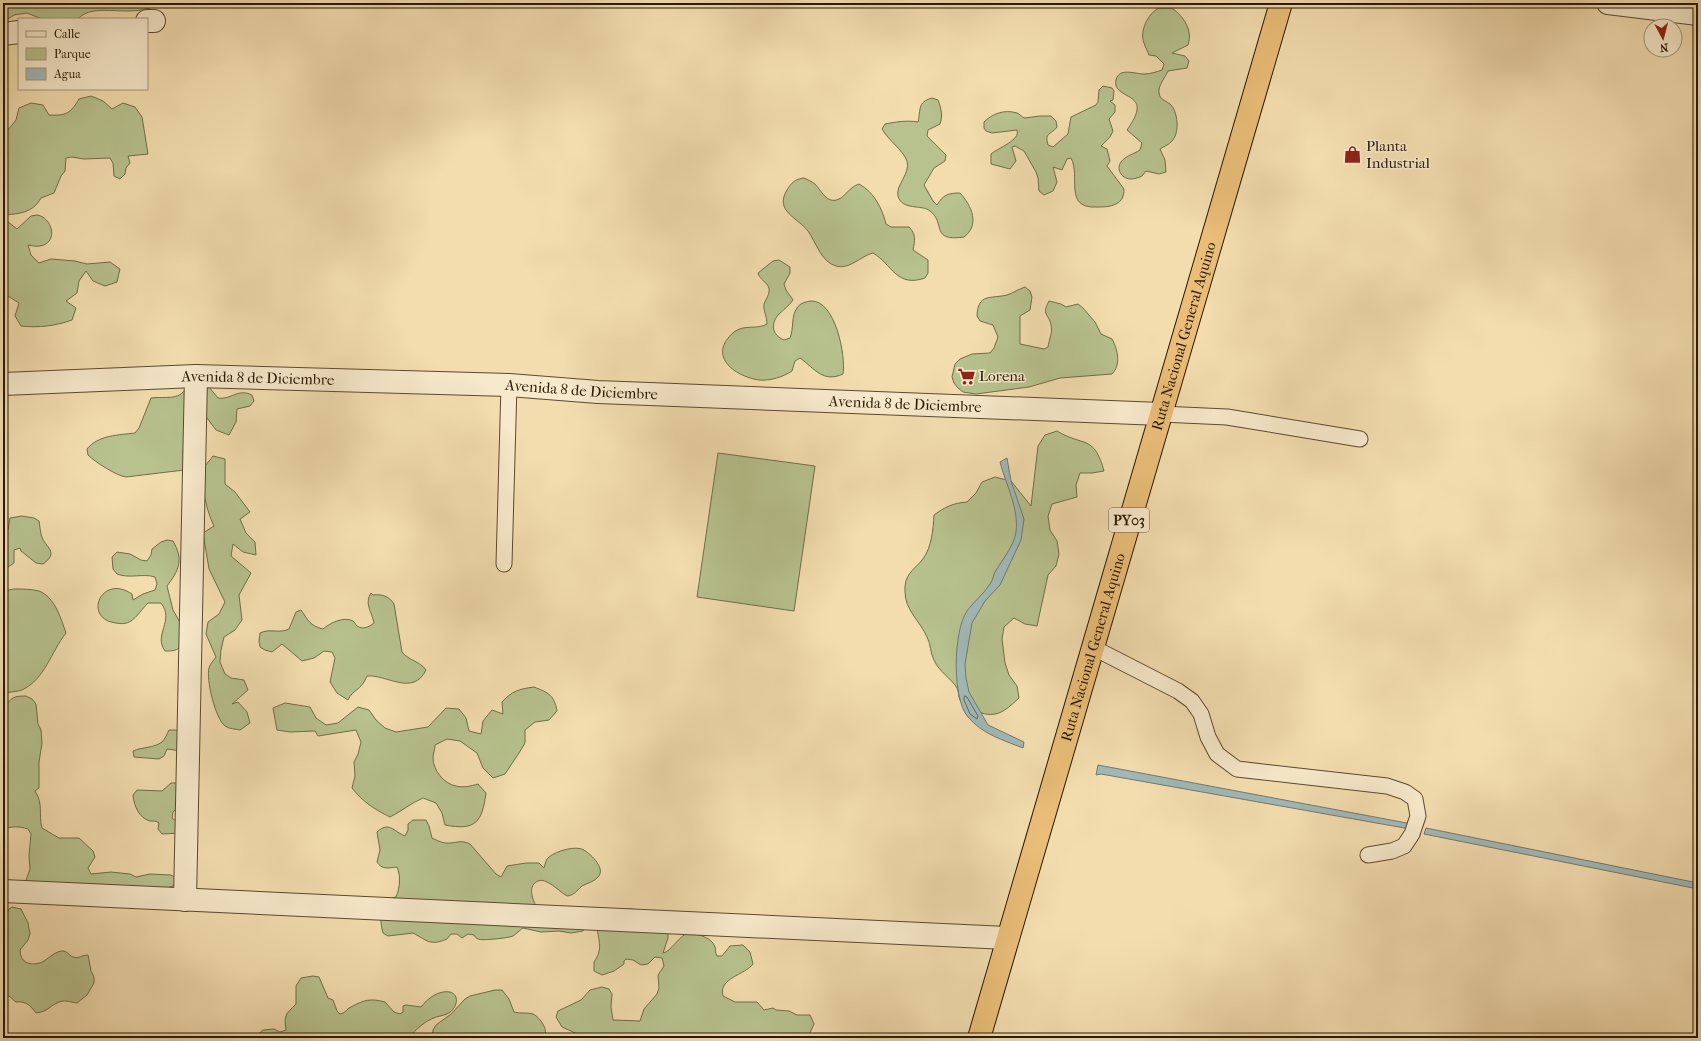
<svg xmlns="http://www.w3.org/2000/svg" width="1701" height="1041" font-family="'IM FELL French Canon',serif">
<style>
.green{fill:#b7c28e;stroke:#706d48}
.water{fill:#a1b9b7;stroke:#71796f}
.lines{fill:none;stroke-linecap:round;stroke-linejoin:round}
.shore{stroke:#65685d;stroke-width:1}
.service-casing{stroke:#5c492e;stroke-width:17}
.minor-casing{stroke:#5c492e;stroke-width:24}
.trunk-casing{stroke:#291803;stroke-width:24}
.service{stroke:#f7e9cb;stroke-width:15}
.minor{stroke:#f7e9cb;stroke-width:22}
.trunk{stroke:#eabe78;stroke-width:22}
.labels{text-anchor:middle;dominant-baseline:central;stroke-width:3;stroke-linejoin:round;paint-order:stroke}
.shield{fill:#f7e9cb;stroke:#67573f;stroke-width:1}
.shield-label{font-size:14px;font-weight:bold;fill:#291803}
.poi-label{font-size:15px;fill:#291803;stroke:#f7e9cb;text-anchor:start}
.street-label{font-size:15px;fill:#291803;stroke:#f7e9cb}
</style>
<rect width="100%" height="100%" fill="#f3ddaf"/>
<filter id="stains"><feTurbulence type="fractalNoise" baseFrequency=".005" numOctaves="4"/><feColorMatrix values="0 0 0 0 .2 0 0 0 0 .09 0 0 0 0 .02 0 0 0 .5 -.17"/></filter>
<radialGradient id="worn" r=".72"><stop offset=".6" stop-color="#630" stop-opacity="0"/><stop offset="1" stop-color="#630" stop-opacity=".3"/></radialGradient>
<path class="green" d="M3,3H160C134,21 94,0 78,19H42L27,13L14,15L3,22Z
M1159,8H1172C1184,17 1193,30 1188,45L1172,53L1185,56L1189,61L1187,68L1168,71C1165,78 1158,85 1159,93C1160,100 1165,100 1170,104C1178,111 1180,133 1172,141C1169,145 1164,146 1160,149L1165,160L1166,172L1159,174L1146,171L1142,176C1138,178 1134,179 1130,179C1121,178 1116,169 1121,162C1125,156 1134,154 1140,150L1142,143L1127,130C1131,124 1136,117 1137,110C1140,94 1112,96 1116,80C1119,67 1135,74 1144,74C1150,74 1156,72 1162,70L1164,64L1156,56L1149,55C1148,51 1145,47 1144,43C1139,32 1148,13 1159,8Z
M1103,86L1112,88L1114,91L1113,100L1110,101L1115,105V112L1109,119L1113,131L1110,137L1101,146L1107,149L1110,161L1107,166L1124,189C1124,196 1122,201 1116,204C1110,207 1103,207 1097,207C1063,209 1081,176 1071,158L1067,159L1062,170L1053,167L1057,182L1053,191L1044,195L1039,191L1038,178L1036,172L1024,151L1015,146L1012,147L1016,161L1010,169L991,164V154C998,148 1021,140 1017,130L992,133L986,131L984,128V122C992,114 1004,109 1017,113C1020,114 1021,117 1025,118L1040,116H1051L1056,121L1057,127C1051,135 1044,132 1048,145L1053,147L1068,134L1071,117L1096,105L1098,102L1099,90Z
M91,96L103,101L112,109L123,103L135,107L142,117L148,154L128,156L130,163L126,168L125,174L120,179L114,176L113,163L110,158L84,159L72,157L66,158L65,171L61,176L54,193L41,198C33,213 18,214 3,215V129L8,130L16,120L19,108L31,103L43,105L49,115C66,116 71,113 79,99Z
M932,98L938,100C941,108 943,116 940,124L928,130L927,136L946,155L945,161L934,168L924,185L933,201L937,205C943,195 948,193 960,193C972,206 980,225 964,237C930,242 946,223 930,211C922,204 902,211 898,196C895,186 911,173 907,161C903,150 888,140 882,129L885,124C896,122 906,120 918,122C921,110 917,102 932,98Z
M804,178C808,180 811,181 815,184C821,190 827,205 839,199C846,196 848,188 859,184C874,192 882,208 886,224L891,227H909C916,234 915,240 913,250L928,260V273L925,278C896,288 892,264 873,253C861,256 849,270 836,266C821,262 816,242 808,231C798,218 774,211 787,190C791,183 795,179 804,178Z
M37,215C56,218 60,253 28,245L31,255L39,263L51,259L75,261L87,264L110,262L120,269L117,282L105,286L93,281L86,271L79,281L77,293L66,301L76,308L72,320C55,326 39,328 21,326L15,316L19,303L3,293V223L8,222L17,229L31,216Z
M779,260L790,267V273L784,284L786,290L793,300C789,306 784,309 779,314C770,324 772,335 784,340L790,338C794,328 791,316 797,308C800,303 805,302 811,301C835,300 846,355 843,374C823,383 815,369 800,358L795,361L792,371C783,377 770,381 759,380C733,376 707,355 734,332C744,324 757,330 767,324C767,317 763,310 764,304C766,299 770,294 769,288C767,282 760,280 758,273L773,261Z
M1025,287L1030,291L1032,297L1030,310L1020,316V344L1044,349L1048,347C1049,340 1053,331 1051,325C1049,314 1041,315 1049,301L1061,304L1066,307L1078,304L1083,308L1095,322L1101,334L1112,339C1118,350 1121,365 1112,374L1060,378L1029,387L976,394L963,392L958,388L954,383L952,377L955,364L960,359L972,354L990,353L994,348L998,337L993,325L980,321L977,316C978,293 990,299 1007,295C1013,293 1019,289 1025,287Z
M188,384L209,387L218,398C231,400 238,388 252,395L254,401L250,406L237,409L236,422L229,435L216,430L204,414L189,447L183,450L184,470L126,477C117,476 95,462 88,455L87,449C98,435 119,435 135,433L139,428L151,398C167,396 181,402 188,384Z
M1057,431C1083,447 1094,434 1104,471L1092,473H1080L1076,485L1077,497L1052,504L1048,516L1050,530L1057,541L1059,554L1056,566L1048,575L1037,626L1025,624L1014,618L1004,627L1002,639L1005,663L1009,675L1017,686L1019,698C1004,712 995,720 974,710C970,708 962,704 960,700C958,696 959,692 957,688C951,678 939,672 934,660C930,653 931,644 927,637C920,621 905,610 905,592C904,574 913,571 923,559C932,546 933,530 934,515C945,507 953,503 967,502L976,493L982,482L995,477L1011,481L1031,506L1038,446L1045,435Z
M718,453L815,466L794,611L697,597Z
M213,456L225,459V484L235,492L250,512L240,519L246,533L255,542L256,555L243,552L233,544L231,556L251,573L239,595L242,620L235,630L224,637L221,650L220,662L225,674L231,678L244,680L248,690L232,704L238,702L247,712L250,723L240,730C236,729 229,729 225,726C215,718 206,679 209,668C210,664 214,660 216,657L206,634L208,622L219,614L225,602L209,569L203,533L214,526C207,512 199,482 205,466C207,463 211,459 213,456Z
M22,516L34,518L39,521C40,526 40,532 42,537C45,547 60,552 43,564L36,563L21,551L20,548L14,550V563L8,567L3,565V535L8,530L10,518Z
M167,540L173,541C184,560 179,570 167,586L173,610L182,626V645C177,651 173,651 165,651C153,634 175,621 161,603H148C142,609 137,617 131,621C126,624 122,624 116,623C82,619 101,573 132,594L133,600L143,594L155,590L157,584L155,577C143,573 130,579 117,574L113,569L112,557L117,552L130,554L141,560L147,561L151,555L152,549L161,542Z
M14,589C22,589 31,589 39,591C55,597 61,619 66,633C51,652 45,679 22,690C16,692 9,692 3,693V591Z
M371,593L373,595C382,594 389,596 394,604L402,652C409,661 420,661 426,670C413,697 386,674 367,676C361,691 353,689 348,700L337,693L330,682L335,658L332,652L324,651L314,658L302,661L282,644L272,652L265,650L260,647L259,641L260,633C270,628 279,634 289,629L296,612L301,610C308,620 310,626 323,629C330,623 344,616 353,621C356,623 354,623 357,626C363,630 369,627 374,623C372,612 364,604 371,593Z
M534,687C549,693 554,695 557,711L549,720L535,722L525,730V743L519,753L505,774L493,778L483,768L477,753L460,741L447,739L435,745C435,749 433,754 433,758C433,770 444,784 456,786C464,788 471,786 478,784L486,793C482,822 476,831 445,825L442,813L436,803L423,798C411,803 402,811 390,817C374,809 363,802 352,788L355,776L354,762L358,754L361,742L356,730L318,736L315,731L290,732L277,730L273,708L285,703L310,707L316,718L326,725L338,723L358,707L369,710L376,720L385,728L396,732L428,727L446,708L459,709L466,718L469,731L481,734L483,721L492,710L503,714L502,702C512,691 519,689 534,687Z
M26,696L32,699L36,704L38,724L41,730L42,743L39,762V788L35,791C44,805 38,814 42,828L59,838H79L93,851L95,857L88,868L91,874L111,872L130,874L136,877L150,874L171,875L176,878L178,884L165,889L25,883L30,869L29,856L31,834L28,829C19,826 10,826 3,830V741C6,730 0,705 13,698C16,696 22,696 26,696Z
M169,730H181V751L167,749L164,756L159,759L134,757L133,751C142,747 154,748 162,742C165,739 167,734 169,730Z
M171,783H177V808L173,812L172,818L177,822L181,833L162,834L158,829L159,823C156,821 154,821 150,821C139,818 134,806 133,795L137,790L162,791Z
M413,820H426L429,826L432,838C436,840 440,842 445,843C454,844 461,839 470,844L496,874L501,877L507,866L526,863H539L544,868C545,864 546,859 549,857C556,851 576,845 584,850C592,855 606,869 598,877C594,882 587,883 582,886C576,891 575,895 567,896C560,892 554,885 547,882C543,880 541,880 538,881C525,887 535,904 539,912L586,925L583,931L571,933L559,931L541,932L523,928C520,930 516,934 513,936C509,938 481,941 478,939C477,939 474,936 474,935L468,934L462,938L457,934H451L447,939C430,946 428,941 413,933L388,936L383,933C379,918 379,900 396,897C400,888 401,876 397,867C388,868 382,870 377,862L380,850L377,832C389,821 393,831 405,836L408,830V824Z
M12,907L21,909L28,923L30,934L28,940L20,950C20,962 29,966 40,963C48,960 53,952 62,951C68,951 68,955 73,957C79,959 82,955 88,955L91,971L94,977V983L87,995L77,1003C70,1002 64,999 57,1003C48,1007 49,1011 36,1013C30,1005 26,1001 16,1002L9,996L3,995V920L9,909Z
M631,909L641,910L668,932V938L663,953C671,952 679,935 690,932C698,935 712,937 715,947C716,950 715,953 717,956H722L730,946L743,945L750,952L753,964C745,975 718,978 723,996L735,1002H757L764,1010L773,1008L776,1010L789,1011L797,1015H810L814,1024L809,1035L793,1038H760L754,1036L750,1038H586L562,1027L556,1017L558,1011L581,1000L590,990L602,987L609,989L612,994L611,1007L613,1020L640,1021L644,1009L657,994L659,988L658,975L664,966L662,958L655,957L648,964L641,965L633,960L626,959L624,961V964L614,971L602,975L594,971V962C603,949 599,942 597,928L619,910Z
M313,976L319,977L328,998L333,1000L337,1011L340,1014C346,1013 346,1009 351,1007C364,1000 370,998 385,1002L394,1012L400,1014L403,1012V1006L406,1005L421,1007C428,998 439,990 450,992C460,995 457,1007 450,1012C447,1015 440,1016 436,1017C425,1021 416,1029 409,1038H254L263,1030L274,1029L280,1032L286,1030C284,1015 285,1015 296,1004V986L301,978Z
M495,990H502L509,999L514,1012C520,1014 527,1012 533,1014C541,1018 549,1031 544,1038H432L433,1030L436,1025L451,1014L465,999L470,996Z"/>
<path class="water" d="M1007,458L1011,481L1024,519L1021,540L1000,585L985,601L972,623L965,664L966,678L969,692L988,725L1024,742L1023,748C1003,740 982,734 968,717C952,699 953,631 967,611C974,601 984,594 990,584C993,580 993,576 995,572C1002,560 1014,546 1016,532C1019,508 1006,485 1000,462Z
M1098,765L1412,824L1410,829L1101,774L1096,775Z
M1426,828L1698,883V889L1424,834Z"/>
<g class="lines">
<path class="shore" d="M965,696L967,697L978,716L977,719L970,714L964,700Z"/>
<defs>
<path id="service" d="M1161,414L1227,417L1360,439
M504,564L509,385
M1092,647L1178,691L1192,701L1201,714L1208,737L1217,754L1237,769L1387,786L1405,792L1415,799L1418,816L1412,834L1404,846L1392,851L1368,855"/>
<g id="minor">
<path d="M1608,3L1698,14"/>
<path d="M147,21H154"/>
<path d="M3,34L19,32"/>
<path id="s1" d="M3,384L196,376L509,385L598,392L1161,414"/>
<path d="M3,891L1007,938"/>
<path d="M185,900L196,376"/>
</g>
<g id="trunk">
<path id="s2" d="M979,1038L1281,3"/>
</g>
</defs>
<use href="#service" class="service-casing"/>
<use href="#minor" class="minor-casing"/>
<use href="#trunk" class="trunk-casing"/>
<use href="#service" class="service"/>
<use href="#minor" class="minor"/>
<use href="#trunk" class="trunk"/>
</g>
<defs>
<symbol id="shop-bare" viewBox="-9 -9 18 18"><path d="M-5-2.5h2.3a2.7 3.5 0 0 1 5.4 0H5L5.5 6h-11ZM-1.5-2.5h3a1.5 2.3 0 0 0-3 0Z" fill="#8f2418" stroke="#f7e9cb" stroke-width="2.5" paint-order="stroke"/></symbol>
<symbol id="supermarket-bare" viewBox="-9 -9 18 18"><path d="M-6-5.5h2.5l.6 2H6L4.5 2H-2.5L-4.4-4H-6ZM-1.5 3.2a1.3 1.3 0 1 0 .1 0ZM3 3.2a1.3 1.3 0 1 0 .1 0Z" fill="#8f2418" stroke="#f7e9cb" stroke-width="2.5" paint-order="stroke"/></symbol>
</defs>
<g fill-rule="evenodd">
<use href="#shop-bare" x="1340" y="142" width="25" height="25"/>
<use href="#supermarket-bare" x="954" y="364" width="25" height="25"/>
</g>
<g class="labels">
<rect class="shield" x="1109" y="508" width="40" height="24" rx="3"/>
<g class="shield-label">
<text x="1129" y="520">PY03</text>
</g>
<g class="poi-label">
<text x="1366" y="146">Planta<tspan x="1366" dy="17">Industrial</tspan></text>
<text x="979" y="376">Lorena</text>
</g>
<g class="street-label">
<text stroke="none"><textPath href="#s2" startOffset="731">Ruta Nacional General Aquino</textPath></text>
<text stroke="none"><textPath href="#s1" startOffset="255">Avenida 8 de Diciembre</textPath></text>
<text stroke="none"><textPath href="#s1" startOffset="579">Avenida 8 de Diciembre</textPath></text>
<text stroke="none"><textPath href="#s1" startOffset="903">Avenida 8 de Diciembre</textPath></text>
<text stroke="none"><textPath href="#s2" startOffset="407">Ruta Nacional General Aquino</textPath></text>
</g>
</g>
<rect width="1701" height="1041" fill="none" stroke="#f3ddaf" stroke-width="16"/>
<rect x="4" y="4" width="1693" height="1033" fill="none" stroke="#291803" stroke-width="2"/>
<rect x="8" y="8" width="1685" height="1025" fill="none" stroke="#291803"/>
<rect x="18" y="18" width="130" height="72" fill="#f7e9cb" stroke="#a5957b"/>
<rect x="26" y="31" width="20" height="6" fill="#f7e9cb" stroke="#a5957b"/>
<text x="54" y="38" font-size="12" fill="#291803">Calle</text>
<rect x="26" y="48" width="20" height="12" fill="#b7c28e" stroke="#a5957b"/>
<text x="54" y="58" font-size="12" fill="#291803">Parque</text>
<rect x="26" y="68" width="20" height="12" fill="#a1b9b7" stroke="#a5957b"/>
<text x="54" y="78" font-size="12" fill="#291803">Agua</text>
<g transform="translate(1663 38) rotate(173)"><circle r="19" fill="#f7e9cb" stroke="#a5957b"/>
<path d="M0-3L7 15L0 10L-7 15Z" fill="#8f2418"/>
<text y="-6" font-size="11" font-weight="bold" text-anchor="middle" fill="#291803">N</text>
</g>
<rect width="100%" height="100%" filter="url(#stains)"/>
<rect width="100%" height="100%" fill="url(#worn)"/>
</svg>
